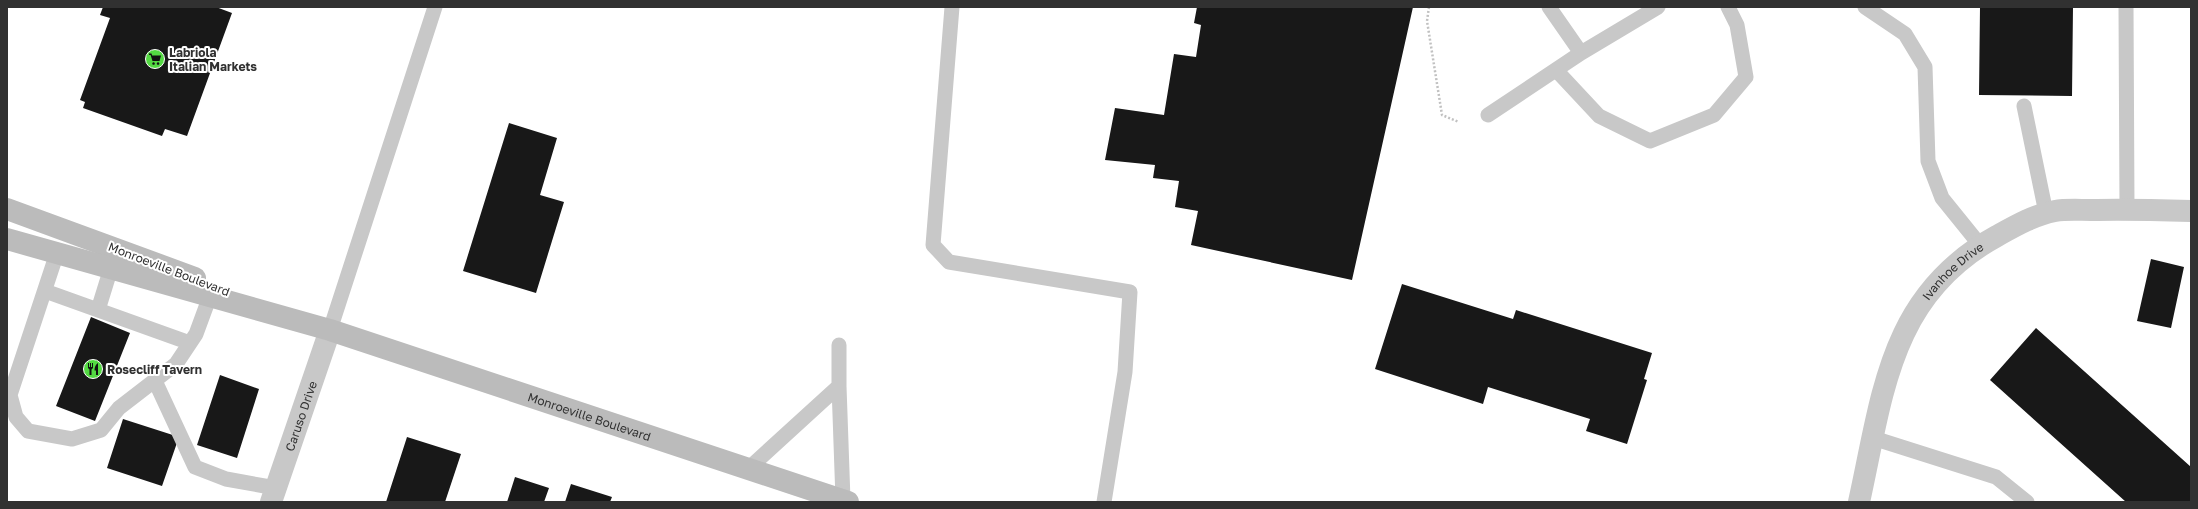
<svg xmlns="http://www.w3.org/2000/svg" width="2198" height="509" font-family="'Golos Text',sans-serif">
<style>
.building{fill:#181818}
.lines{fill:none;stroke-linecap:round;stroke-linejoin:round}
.path{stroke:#c1c1c1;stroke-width:2.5;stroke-dasharray:2 2;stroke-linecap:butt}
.lane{stroke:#c8c8c8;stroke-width:15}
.street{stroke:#c8c8c8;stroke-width:22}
.secondary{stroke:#bbb;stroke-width:22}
.labels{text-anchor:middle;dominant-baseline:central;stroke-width:4;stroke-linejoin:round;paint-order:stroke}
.poi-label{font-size:12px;font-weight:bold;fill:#313131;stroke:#fff;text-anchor:start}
.street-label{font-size:12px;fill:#313131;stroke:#fff}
</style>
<rect width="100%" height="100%" fill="#fff"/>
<path class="building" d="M103,7H216L232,13L187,136L165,129L162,136L83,108L85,102L80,100L110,18L100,15Z
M1197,7H1413L1352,280L1191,245L1198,211L1175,207L1179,181L1153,178L1155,165L1105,160L1115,108L1164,115L1174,54L1196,57L1201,25L1194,23Z
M1980,7H2073L2072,96L1979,95Z
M509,123L557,138L540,195L564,202L536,293L463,271Z
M2151,259L2184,267L2171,328L2137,321Z
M1402,284L1513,319L1516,310L1652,353L1644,379L1647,380L1627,444L1586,431L1590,419L1488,387L1483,404L1375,369Z
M91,317L130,333L95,421L56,406Z
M2036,328L2191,467V502H2126L1990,380Z
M220,375L259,389L237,458L197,445Z
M123,419L179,437L162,486L107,468Z
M407,437L461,454L445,502H386Z
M515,477L549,488L544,502H507Z
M571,484L612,497L610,502H565Z"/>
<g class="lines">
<path class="path" d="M1429,7L1427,21L1442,115L1459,122"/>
<path class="lane" d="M952,7L933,245L949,262L1130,292L1125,372L1104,502
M1549,7L1581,53
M1865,7L1905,34L1925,67L1928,161L1942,198L1980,245
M2126,7L2127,209
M1556,70L1599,116L1650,141L1714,115L1746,77L1737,25L1728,7
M2024,106L2046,213
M1488,115L1581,53L1658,7
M57,253L10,395L16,417L28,431L72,439L101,430L119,408L176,364L196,334L210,296
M45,291L190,343
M98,310L111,268
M330,330L435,7
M155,381L195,467L226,479L276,488
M839,386V345
M1873,438L1996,477L2027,502
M748,469L839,386L843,500"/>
<g class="street">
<path id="s1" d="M271,502L330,330"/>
<path id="s2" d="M1859,502C1883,394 1889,295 1997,236C2015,226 2034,215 2055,211C2066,209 2079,210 2091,210C2124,209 2158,210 2191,211"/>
</g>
<g class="secondary">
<path d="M7,209L195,278"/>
<path id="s3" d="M7,239L330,330L848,502"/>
</g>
</g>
<defs>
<symbol id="supermarket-disc" viewBox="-11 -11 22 22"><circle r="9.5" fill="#53d942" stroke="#fff"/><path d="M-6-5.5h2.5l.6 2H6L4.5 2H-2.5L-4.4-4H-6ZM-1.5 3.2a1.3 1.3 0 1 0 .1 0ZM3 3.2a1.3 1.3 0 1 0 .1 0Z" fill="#111"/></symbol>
<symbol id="restaurant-disc" viewBox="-11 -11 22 22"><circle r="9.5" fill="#53d942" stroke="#fff"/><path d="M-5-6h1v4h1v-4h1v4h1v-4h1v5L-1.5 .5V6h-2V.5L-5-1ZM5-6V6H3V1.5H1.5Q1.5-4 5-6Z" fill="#111"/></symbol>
</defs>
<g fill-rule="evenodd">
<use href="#supermarket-disc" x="144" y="48" width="22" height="22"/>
<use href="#restaurant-disc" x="82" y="358" width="22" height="22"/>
</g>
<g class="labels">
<g class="poi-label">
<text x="169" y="52">Labriola<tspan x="169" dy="14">Italian Markets</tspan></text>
<text x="107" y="369">Rosecliff Tavern</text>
</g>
<g class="street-label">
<text transform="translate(169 269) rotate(21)">Monroeville Boulevard</text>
<text stroke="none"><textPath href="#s2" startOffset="255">Ivanhoe Drive</textPath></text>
<text stroke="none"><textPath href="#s1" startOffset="91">Caruso Drive</textPath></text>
<text stroke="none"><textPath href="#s3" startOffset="609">Monroeville Boulevard</textPath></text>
</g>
</g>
<rect width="2198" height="509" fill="none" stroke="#313131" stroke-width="16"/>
</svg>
